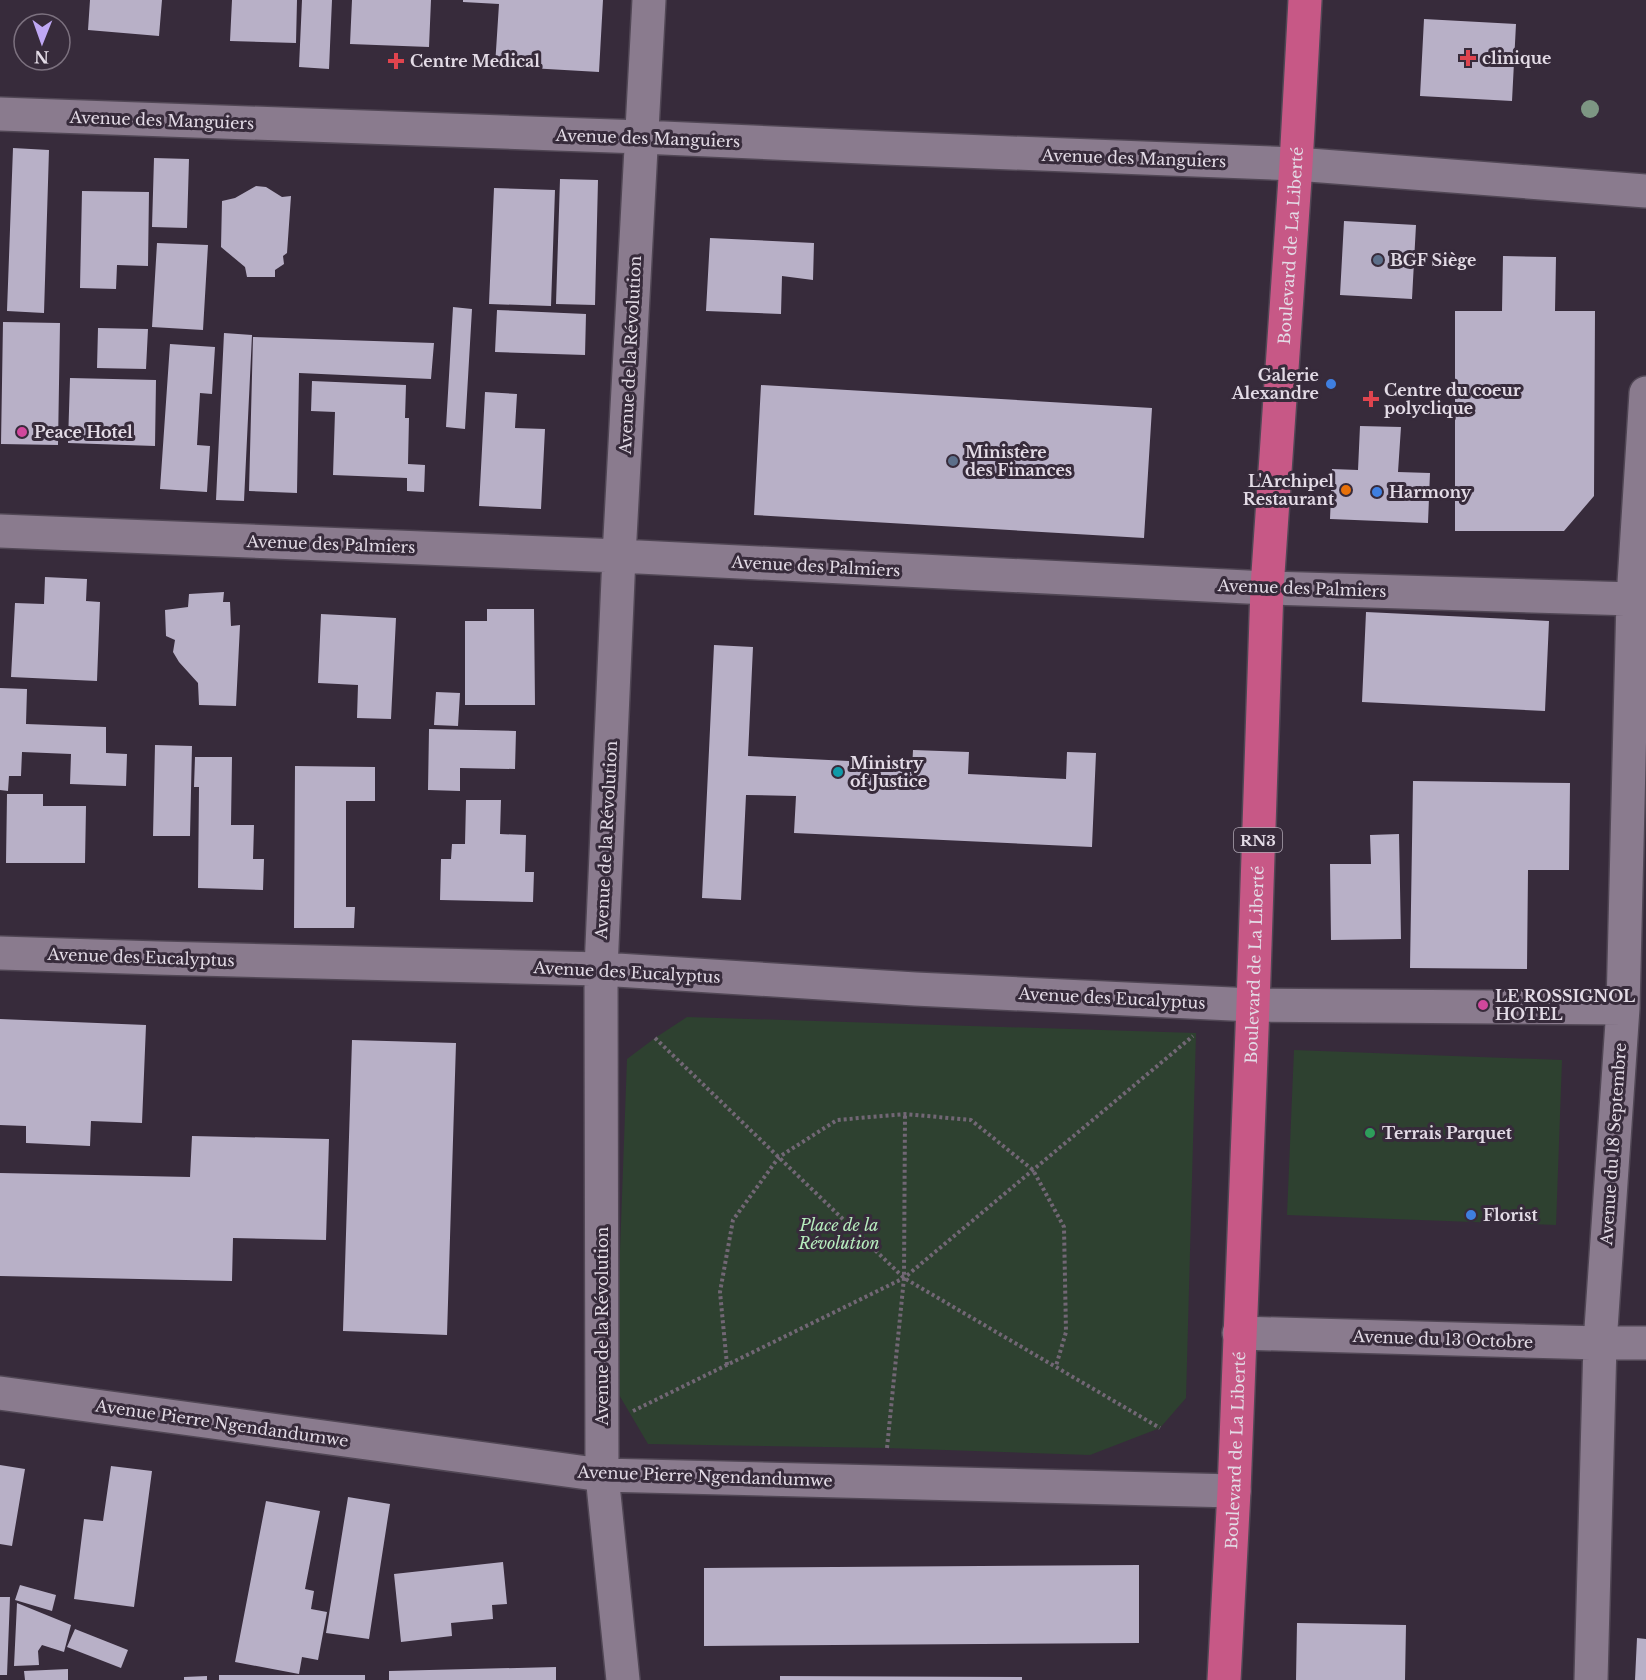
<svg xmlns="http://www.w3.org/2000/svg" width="1646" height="1680" font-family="'Libre Baskerville',serif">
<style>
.green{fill:#2e4130}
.building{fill:#b8b0c7}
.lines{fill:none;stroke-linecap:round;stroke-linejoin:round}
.minor-casing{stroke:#514755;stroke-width:36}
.highway-casing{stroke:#514755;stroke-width:36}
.path{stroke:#726775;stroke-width:4;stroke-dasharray:3 3;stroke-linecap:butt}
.minor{stroke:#8a7b8e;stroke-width:33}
.highway{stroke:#c75886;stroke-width:33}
.tree{fill:#7d9683}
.health-dot{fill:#e0444e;stroke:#372b3b;stroke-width:2}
.service-dot{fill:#5c6f8a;stroke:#372b3b;stroke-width:2}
.shop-dot{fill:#3f7fe0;stroke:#372b3b;stroke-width:2}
.hotel-dot{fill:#d1479c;stroke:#372b3b;stroke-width:2}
.food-dot{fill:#e8710a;stroke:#372b3b;stroke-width:2}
.culture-dot{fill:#0f9aa8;stroke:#372b3b;stroke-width:2}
.leisure-dot{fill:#2e9e5b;stroke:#372b3b;stroke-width:2}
.labels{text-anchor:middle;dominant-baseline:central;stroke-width:6;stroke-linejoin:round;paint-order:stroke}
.shield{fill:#372b3b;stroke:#afa6b3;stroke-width:1.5}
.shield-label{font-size:15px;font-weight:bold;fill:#e3dbe6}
.poi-label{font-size:16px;font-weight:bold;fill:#e3dbe6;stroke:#372b3b;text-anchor:start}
.street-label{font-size:16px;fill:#e3dbe6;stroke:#372b3b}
.park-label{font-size:16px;font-style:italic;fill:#b7edbe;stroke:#372b3b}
</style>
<rect width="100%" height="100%" fill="#372b3b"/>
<path class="green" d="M687,1017L1196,1033L1186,1398L1160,1428L1090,1455L887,1448L648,1444L615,1388L627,1059L655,1038Z
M1294,1050L1562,1060L1556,1225L1287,1215Z"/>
<path class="building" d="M90,0H162L159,36L88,30Z
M232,0H297L296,43L230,41Z
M302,0H332L329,69L299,67Z
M352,0H431L429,47L350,44Z
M463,0H603L599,72L495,66L499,4L463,2Z
M1424,19L1516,24L1512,101L1420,96Z
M13,148L49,150L44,313L7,311Z
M154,158L189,159L187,228L152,227Z
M560,179L598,180L595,305L556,304Z
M256,186L266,187L282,197L291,196L287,253L283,256L284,264L275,270V277H247L245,267L221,247L222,201L235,198Z
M494,188L555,190L551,306L489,304Z
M82,191L149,192L148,266L117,265L116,289L80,288Z
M1344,221L1416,225L1412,299L1340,295Z
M710,238L814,243L813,280L782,276L781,314L706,311Z
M157,243L208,245L203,330L152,327Z
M1503,256L1556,257L1555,311H1595L1594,496L1564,531H1455V311H1502Z
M453,307L472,309L465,429L446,427Z
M497,310L586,314L585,355L495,352Z
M3,322L60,323L58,445L1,444Z
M98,328L148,329L146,369L97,368Z
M224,333L252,335L244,501L216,500Z
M253,337L434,343L431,379L299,373L297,493L249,491Z
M170,344L215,347L212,394L200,393L197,445L210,446L207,492L160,489Z
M70,378L156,380L155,446L68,443Z
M312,381L406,385L405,418H409L408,464L425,465L424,492L407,491V478L333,475L335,412L311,411Z
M761,385L1152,408L1144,538L754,515Z
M485,392L517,394L515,428L545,429L541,509L479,506Z
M1360,426L1401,427L1398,472L1430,473L1428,523L1330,519L1332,469L1358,470Z
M45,577L87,579L86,601L100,602L97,681L11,677L15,603L44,604Z
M224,592L223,602H230L231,626L240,625L236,706L199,705L198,683L179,662L173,652L175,640L166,636L165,610L188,607L189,594Z
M487,609H534L535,705H465V621H487Z
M1366,612L1549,621L1545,711L1362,702Z
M321,614L396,618L391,719L357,718L358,685L318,683Z
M714,645L753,647L748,756L849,761V768L912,770L913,750L969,752L968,774L1066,779L1067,752L1096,753L1092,847L794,833L796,796L746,795L741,900L702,898Z
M0,688L27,689L26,724L106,727V753L127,754L126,786L70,784L71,754L22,752L21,776H9L8,791L0,790Z
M436,692L460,693L458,726L434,725Z
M429,729L516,731L515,769L460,768V791L428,790Z
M155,745L192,746L190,836H153Z
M195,757H232L231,825H254L253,859H264L263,890L198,888L199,787H194Z
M295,766L375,767V801H346V907H355L354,928H294Z
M1413,781L1570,783L1569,870H1528L1527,969L1410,968Z
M7,794H43V806H86L85,863H6Z
M466,800H501L500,834L526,835L525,872H534L533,902L440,900L441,859H451L452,844H465Z
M1399,834L1401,939L1331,940L1330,864H1371L1370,835Z
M0,1019L146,1025L142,1123L91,1121L90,1146L26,1143V1126L0,1125Z
M352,1040L456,1043L447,1335L343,1331Z
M192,1136L329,1139L326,1240L233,1238L232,1281L0,1276V1173L190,1177Z
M0,1465L25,1469L12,1546L0,1544Z
M111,1466L152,1471L134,1607L74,1599L84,1519L103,1521Z
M348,1497L390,1504L369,1639L326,1633Z
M266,1501L320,1511L305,1589L314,1591L311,1609L327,1612L318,1660L302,1657L299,1674L235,1662Z
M503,1562L507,1604L492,1605L493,1619L451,1623L452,1636L401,1642L394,1574Z
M1139,1565V1643L704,1646V1568Z
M20,1585L56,1595L52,1611L15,1600Z
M0,1597H10L7,1675H0Z
M17,1603L71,1625L64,1652L42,1645L38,1651L39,1665L14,1666Z
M1297,1623L1406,1625L1405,1680H1296Z
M75,1629L128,1650L121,1668L67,1647Z
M1637,1638L1646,1639V1680H1635Z
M556,1667V1680H389V1671Z
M68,1669V1680H25L24,1671Z
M219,1675H365V1680H219Z
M207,1676V1680H184V1677Z
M780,1676L1022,1677V1680H780Z"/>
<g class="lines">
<defs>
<path id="minor" d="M0,114L641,137L885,148L1296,164L1646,191
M0,531L619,556L1267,588L1633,599
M0,953L158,958L601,969L915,989L1253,1005L1623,1008
M1239,1333L1600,1343H1646
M0,1393L602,1475L1234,1491
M623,1680L602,1475L601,969L619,556L649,0
M1591,1680L1600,1343L1623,1008L1633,599L1646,393"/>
<g id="highway">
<path id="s1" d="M1224,1680L1234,1491L1253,1005L1267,588L1296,164L1305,0"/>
</g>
</defs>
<use href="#minor" class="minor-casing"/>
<use href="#highway" class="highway-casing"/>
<path class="path" d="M655,1038L904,1278L1160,1428
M727,1365L720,1292L733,1220L779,1157L837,1120L905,1114L971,1120L1033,1170L1064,1227L1066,1332L1056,1366
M633,1411L904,1278L1193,1036
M887,1448L904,1278L905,1114"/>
<use href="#minor" class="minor"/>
<use href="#highway" class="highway"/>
</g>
<circle class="tree" cx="1590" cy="109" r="9"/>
<g class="health-dot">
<path d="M1465 49h6v6h6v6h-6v6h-6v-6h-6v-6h6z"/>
<path d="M393 52h6v6h6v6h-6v6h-6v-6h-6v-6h6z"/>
<path d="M1368 390h6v6h6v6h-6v6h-6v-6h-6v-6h6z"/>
</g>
<g class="service-dot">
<circle cx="1378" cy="260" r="6"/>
<circle cx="953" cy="461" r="6"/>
</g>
<g class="shop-dot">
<circle cx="1331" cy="384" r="6"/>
<circle cx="1377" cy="492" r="6"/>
<circle cx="1471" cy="1215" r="6"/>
</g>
<g class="hotel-dot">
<circle cx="22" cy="432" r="6"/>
<circle cx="1483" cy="1005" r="6"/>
</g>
<circle class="food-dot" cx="1346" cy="490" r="6"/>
<circle class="culture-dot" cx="838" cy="772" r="6"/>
<circle class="leisure-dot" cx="1370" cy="1133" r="6"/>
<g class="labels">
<rect class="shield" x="1234" y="828" width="48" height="24" rx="4.5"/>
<g class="shield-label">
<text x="1258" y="840">RN3</text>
</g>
<g class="poi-label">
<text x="1482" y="58">clinique</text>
<text x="410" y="61">Centre Medical</text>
<text x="1390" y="260">BGF Siège</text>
<text x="1319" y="375" text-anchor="end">Galerie<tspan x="1319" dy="18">Alexandre</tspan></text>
<text x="1384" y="390">Centre du coeur<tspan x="1384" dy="18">polyclique</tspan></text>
<text x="34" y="432">Peace Hotel</text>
<text x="965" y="452">Ministère<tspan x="965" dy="18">des Finances</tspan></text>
<text x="1334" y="481" text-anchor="end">L'Archipel<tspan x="1334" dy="18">Restaurant</tspan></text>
<text x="1389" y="492">Harmony</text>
<text x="850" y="763">Ministry<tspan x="850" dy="18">of Justice</tspan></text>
<text x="1495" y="996">LE ROSSIGNOL<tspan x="1495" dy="18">HOTEL</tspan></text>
<text x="1382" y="1133">Terrais Parquet</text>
<text x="1483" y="1215">Florist</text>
</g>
<g class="street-label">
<text transform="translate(162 120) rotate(2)">Avenue des Manguiers</text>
<text transform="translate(648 138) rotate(2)">Avenue des Manguiers</text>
<text transform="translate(1134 158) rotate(2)">Avenue des Manguiers</text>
<text stroke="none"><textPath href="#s1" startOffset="1436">Boulevard de La Liberté</textPath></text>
<text transform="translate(630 355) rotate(-87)">Avenue de la Révolution</text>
<text transform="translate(331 544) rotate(2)">Avenue des Palmiers</text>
<text transform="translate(816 566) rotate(3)">Avenue des Palmiers</text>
<text transform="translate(1302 588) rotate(2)">Avenue des Palmiers</text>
<text transform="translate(606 840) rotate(-87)">Avenue de la Révolution</text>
<text transform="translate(141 957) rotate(2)">Avenue des Eucalyptus</text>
<text stroke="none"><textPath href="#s1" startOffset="716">Boulevard de La Liberté</textPath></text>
<text transform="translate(627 972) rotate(3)">Avenue des Eucalyptus</text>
<text transform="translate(1112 998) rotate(3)">Avenue des Eucalyptus</text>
<text transform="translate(1613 1144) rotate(-86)">Avenue du 18 Septembre</text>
<text transform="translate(602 1326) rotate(-90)">Avenue de la Révolution</text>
<text transform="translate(1443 1339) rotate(2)">Avenue du 13 Octobre</text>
<text transform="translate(222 1423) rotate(8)">Avenue Pierre Ngendandumwe</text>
<text stroke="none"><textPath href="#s1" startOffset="230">Boulevard de La Liberté</textPath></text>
<text transform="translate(705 1476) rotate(2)">Avenue Pierre Ngendandumwe</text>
</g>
<g class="park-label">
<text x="839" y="1225">Place de la<tspan x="839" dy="18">Révolution</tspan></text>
</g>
</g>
<g transform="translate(42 42) rotate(181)"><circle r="28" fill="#372b3b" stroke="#7c717f" stroke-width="1.5"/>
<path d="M0-4.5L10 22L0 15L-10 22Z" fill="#bfa8f4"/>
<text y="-9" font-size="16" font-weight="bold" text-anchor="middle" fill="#e3dbe6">N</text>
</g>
</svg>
